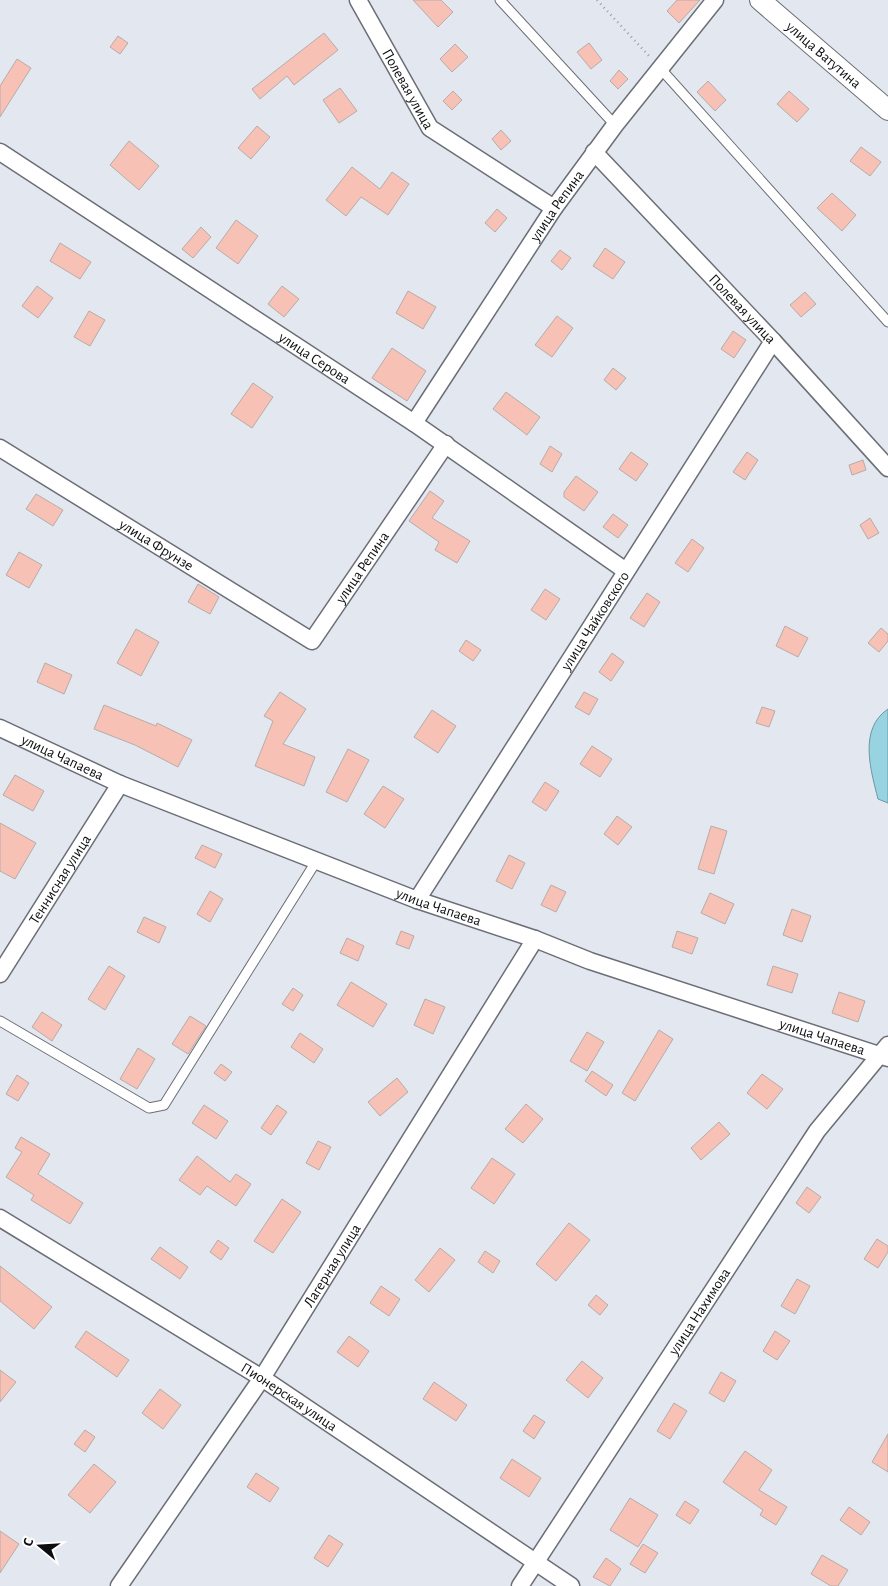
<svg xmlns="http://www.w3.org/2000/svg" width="888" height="1586" font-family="'Alegreya Sans',sans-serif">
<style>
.water{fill:#97d3e0;stroke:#6d98a2}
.building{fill:#f7c1b6;stroke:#b6aca9}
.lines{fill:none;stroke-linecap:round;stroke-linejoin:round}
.service-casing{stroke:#6b6e76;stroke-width:11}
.minor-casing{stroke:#6b6e76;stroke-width:19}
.tertiary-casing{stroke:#6b6e76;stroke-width:22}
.path{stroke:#9a9da3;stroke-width:2.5;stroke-dasharray:1 4;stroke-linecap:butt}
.service{stroke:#fff;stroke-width:9}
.minor{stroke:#fff;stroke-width:16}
.tertiary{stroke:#fff;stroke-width:20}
.labels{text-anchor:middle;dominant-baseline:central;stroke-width:4;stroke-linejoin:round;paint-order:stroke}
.street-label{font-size:15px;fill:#0c0d10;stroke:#fff}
</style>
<rect width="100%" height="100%" fill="#e3e7ef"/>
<path class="water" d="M888,709V803L878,799C871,771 858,729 888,709Z"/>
<path class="building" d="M413,0H441L453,12L438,27Z
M677,0H700L679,23L667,11Z
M324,33L338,50L294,85L287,76L260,99L252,89Z
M118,36L128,43L120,54L110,47Z
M589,43L602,60L591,69L577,52Z
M455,44L468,57L452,72L440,59Z
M17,59L31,68L0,117V86Z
M619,70L628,79L618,89L610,81Z
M708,81L726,100L715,111L697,92Z
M340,88L357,111L339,123L323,100Z
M453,91L462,100L452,110L443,101Z
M789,91L809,109L797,122L777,104Z
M257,126L270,137L251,159L238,148Z
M501,130L511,141L501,150L492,139Z
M129,141L159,166L139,190L110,165Z
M861,147L881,162L870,176L850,161Z
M352,167L380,189L392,172L409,184L388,215L361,197L346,216L326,200Z
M832,193L856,215L842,231L817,208Z
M497,209L507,218L495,232L485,223Z
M236,220L258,236L238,264L216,248Z
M201,227L211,237L193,258L182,249Z
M60,243L91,262L80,279L50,261Z
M605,248L625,262L613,279L593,266Z
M560,250L571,258L562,270L551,261Z
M37,286L53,298L38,318L22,306Z
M282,286L299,299L284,317L268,304Z
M408,291L436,307L423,329L396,313Z
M805,292L816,304L801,317L790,305Z
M89,311L105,320L90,346L74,337Z
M557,316L573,328L552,357L535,345Z
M733,331L746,340L734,358L721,349Z
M392,348L426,371L407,401L372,378Z
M613,368L626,378L616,390L604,380Z
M253,383L273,397L252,428L231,414Z
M506,392L540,417L527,435L493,409Z
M550,446L562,454L552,472L540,464Z
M631,452L648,464L636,481L619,469Z
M747,452L758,460L745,480L733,472Z
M863,460L866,470L852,475L849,465Z
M576,476L598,492L584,511L564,497V492Z
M430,491L444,501L432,518L470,541L457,563L435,550L439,542L409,521Z
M36,494L63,510L53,526L26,509Z
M613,514L628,525L618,538L603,527Z
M870,518L879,533L868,539L860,525Z
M692,539L704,548L688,572L675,563Z
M19,552L42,565L29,588L6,575Z
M198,584L219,597L210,614L188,602Z
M545,589L560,599L546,620L531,610Z
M647,593L660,602L644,627L630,618Z
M785,626L808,638L798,657L776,646Z
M881,628L888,634V641L879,652L868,643Z
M136,629L159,642L141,676L117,663Z
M466,640L481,650L473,661L459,651Z
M612,653L624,662L611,681L599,672Z
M45,663L72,675L64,694L37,682Z
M280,692L306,709L283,744L315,757L304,786L255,766L273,721L264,716Z
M584,692L598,699L589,715L575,707Z
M104,705L156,726L157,723L192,740L178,767L135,745L94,729Z
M762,707L775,711L769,727L756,723Z
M432,710L456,726L438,753L414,737Z
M592,746L612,759L600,777L580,764Z
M348,749L369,760L347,802L326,792Z
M15,775L44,791L33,811L3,795Z
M545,782L559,791L546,811L532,802Z
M383,786L404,799L385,828L364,814Z
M617,816L632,827L618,845L604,834Z
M0,823L36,843L15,879L0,871Z
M711,826L727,831L714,874L698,869Z
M202,845L222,854L215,868L195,858Z
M509,855L525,863L512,889L496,881Z
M551,885L566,892L556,912L541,905Z
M210,891L223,899L210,922L197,914Z
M710,893L734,904L725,924L701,913Z
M792,909L811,916L802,942L783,935Z
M144,917L166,927L159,943L137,932Z
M401,931L414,936L409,949L396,944Z
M677,931L698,938L692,954L672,947Z
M347,938L364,946L358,961L340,953Z
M109,966L125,976L105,1010L88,999Z
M773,966L798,974L792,993L767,985Z
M351,982L387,1004L373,1027L337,1005Z
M293,988L303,995L293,1011L282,1004Z
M839,992L865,1001L858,1022L832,1013Z
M425,999L445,1007L433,1034L414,1025Z
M42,1012L62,1025L52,1041L32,1027Z
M190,1016L206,1026L188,1054L172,1044Z
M659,1030L673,1039L635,1101L622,1093Z
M587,1032L604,1042L587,1071L570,1061Z
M300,1033L323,1049L314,1063L291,1047Z
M138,1048L155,1059L137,1089L120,1079Z
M221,1064L232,1072L225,1081L214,1073Z
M592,1071L613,1085L606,1096L585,1081Z
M762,1074L783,1089L767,1109L747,1093Z
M17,1075L29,1083L18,1101L6,1094Z
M397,1078L408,1092L380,1116L368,1102Z
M526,1104L543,1119L523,1143L505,1129Z
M204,1105L228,1121L216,1139L192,1123Z
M277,1105L287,1112L271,1135L261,1128Z
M719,1122L730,1134L701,1160L691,1148Z
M21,1137L50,1154L38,1174L83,1203L70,1224L31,1200L34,1195L6,1177L22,1152L15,1148Z
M318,1141L331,1147L319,1170L306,1163Z
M197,1156L230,1182L236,1174L251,1184L236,1206L207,1186L200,1195L179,1180Z
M492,1158L515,1174L494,1204L471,1188Z
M807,1187L821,1197L809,1213L796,1203Z
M282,1199L301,1212L273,1253L254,1241Z
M569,1223L590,1240L556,1281L536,1264Z
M877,1239L888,1246V1252L878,1268L864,1259Z
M218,1240L229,1248L221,1260L210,1252Z
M160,1247L188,1267L180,1279L151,1259Z
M440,1248L455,1260L429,1292L415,1280Z
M485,1251L500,1261L493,1273L478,1262Z
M0,1266L52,1307L34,1329L0,1301Z
M797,1279L810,1286L795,1314L781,1306Z
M381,1286L400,1299L389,1316L370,1303Z
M596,1295L608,1305L600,1315L588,1305Z
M86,1331L129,1360L117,1377L75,1347Z
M775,1331L790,1341L777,1360L763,1351Z
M349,1336L369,1351L358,1367L337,1352Z
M582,1361L603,1378L588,1398L566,1380Z
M0,1370L16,1382L0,1402Z
M721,1372L736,1381L724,1402L709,1393Z
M434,1382L467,1405L456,1421L423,1399Z
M160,1389L181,1405L163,1429L142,1413Z
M674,1403L687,1411L670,1439L657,1431Z
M534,1415L545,1422L534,1439L523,1431Z
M85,1430L95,1437L85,1452L74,1444Z
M888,1434V1472L872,1462Z
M745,1451L772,1470L759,1490L787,1507L776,1525L760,1515L763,1510L723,1482Z
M512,1459L541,1478L529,1497L500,1478Z
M94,1464L116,1482L90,1513L68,1495Z
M256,1473L279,1488L270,1502L247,1487Z
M630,1498L658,1515L638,1547L610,1530Z
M685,1501L699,1510L690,1524L676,1515Z
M849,1507L870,1522L861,1535L840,1520Z
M0,1531L19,1544L0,1573Z
M329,1535L343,1544L328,1567L314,1558Z
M643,1544L658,1553L645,1573L630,1564Z
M822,1555L848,1570L838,1586H831L811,1574Z
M606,1558L621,1569L610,1586L593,1577Z"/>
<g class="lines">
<defs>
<path id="service" d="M500,0L615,125
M660,68L888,322
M0,1021L149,1108L164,1105L317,860"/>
<g id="minor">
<path id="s1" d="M358,0L430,128L554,208"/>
<path id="s2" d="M0,152L414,423L626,571"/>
<path id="s3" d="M594,152L773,341L888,468"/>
<path id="s4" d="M414,423L554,208L615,125L715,0"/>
<path id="s5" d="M0,448L312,641L446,444"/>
<path id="s6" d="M0,728L120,784L417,900L535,939L590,961L888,1058"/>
<path id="s7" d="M417,900L773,341"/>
<path id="s8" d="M0,974L120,784"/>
<path id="s9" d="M0,1218L262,1378L571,1586"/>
<path id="s10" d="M119,1586L262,1378L535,939"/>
<path id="s11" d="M520,1586L817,1131L888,1045"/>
</g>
<g id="tertiary">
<path id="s12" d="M760,0L888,110"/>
</g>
</defs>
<use href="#service" class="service-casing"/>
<use href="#minor" class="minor-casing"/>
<use href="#tertiary" class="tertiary-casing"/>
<path class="path" d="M597,0L650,57"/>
<use href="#service" class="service"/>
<use href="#minor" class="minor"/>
<use href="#tertiary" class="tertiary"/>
</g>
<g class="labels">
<g class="street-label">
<text stroke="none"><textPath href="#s12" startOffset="84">улица Ватутина</textPath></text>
<text stroke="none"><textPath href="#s1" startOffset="102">Полевая улица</textPath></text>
<text stroke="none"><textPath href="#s4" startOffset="260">улица Репина</textPath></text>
<text stroke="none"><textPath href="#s3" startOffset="216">Полевая улица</textPath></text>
<text stroke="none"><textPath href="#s2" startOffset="376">улица Серова</textPath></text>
<text stroke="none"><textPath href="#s5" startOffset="184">улица Фрунзе</textPath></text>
<text stroke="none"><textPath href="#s5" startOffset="456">улица Репина</textPath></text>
<text stroke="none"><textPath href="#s7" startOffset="331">улица Чайковского</textPath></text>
<text stroke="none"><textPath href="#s6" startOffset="69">улица Чапаева</textPath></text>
<text stroke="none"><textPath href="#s8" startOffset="112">Теннисная улица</textPath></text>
<text stroke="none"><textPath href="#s6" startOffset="474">улица Чапаева</textPath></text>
<text stroke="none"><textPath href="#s6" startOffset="879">улица Чапаева</textPath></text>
<text stroke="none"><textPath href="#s10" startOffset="385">Лагерная улица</textPath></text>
<text stroke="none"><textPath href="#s11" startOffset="328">улица Нахимова</textPath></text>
<text stroke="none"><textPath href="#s9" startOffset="340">Пионерская улица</textPath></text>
</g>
</g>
<g transform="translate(40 1546) rotate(288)" stroke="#ffffff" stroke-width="4" paint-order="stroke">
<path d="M0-4L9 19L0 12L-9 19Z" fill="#0c0d10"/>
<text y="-8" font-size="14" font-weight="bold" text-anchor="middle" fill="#0c0d10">С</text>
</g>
</svg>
